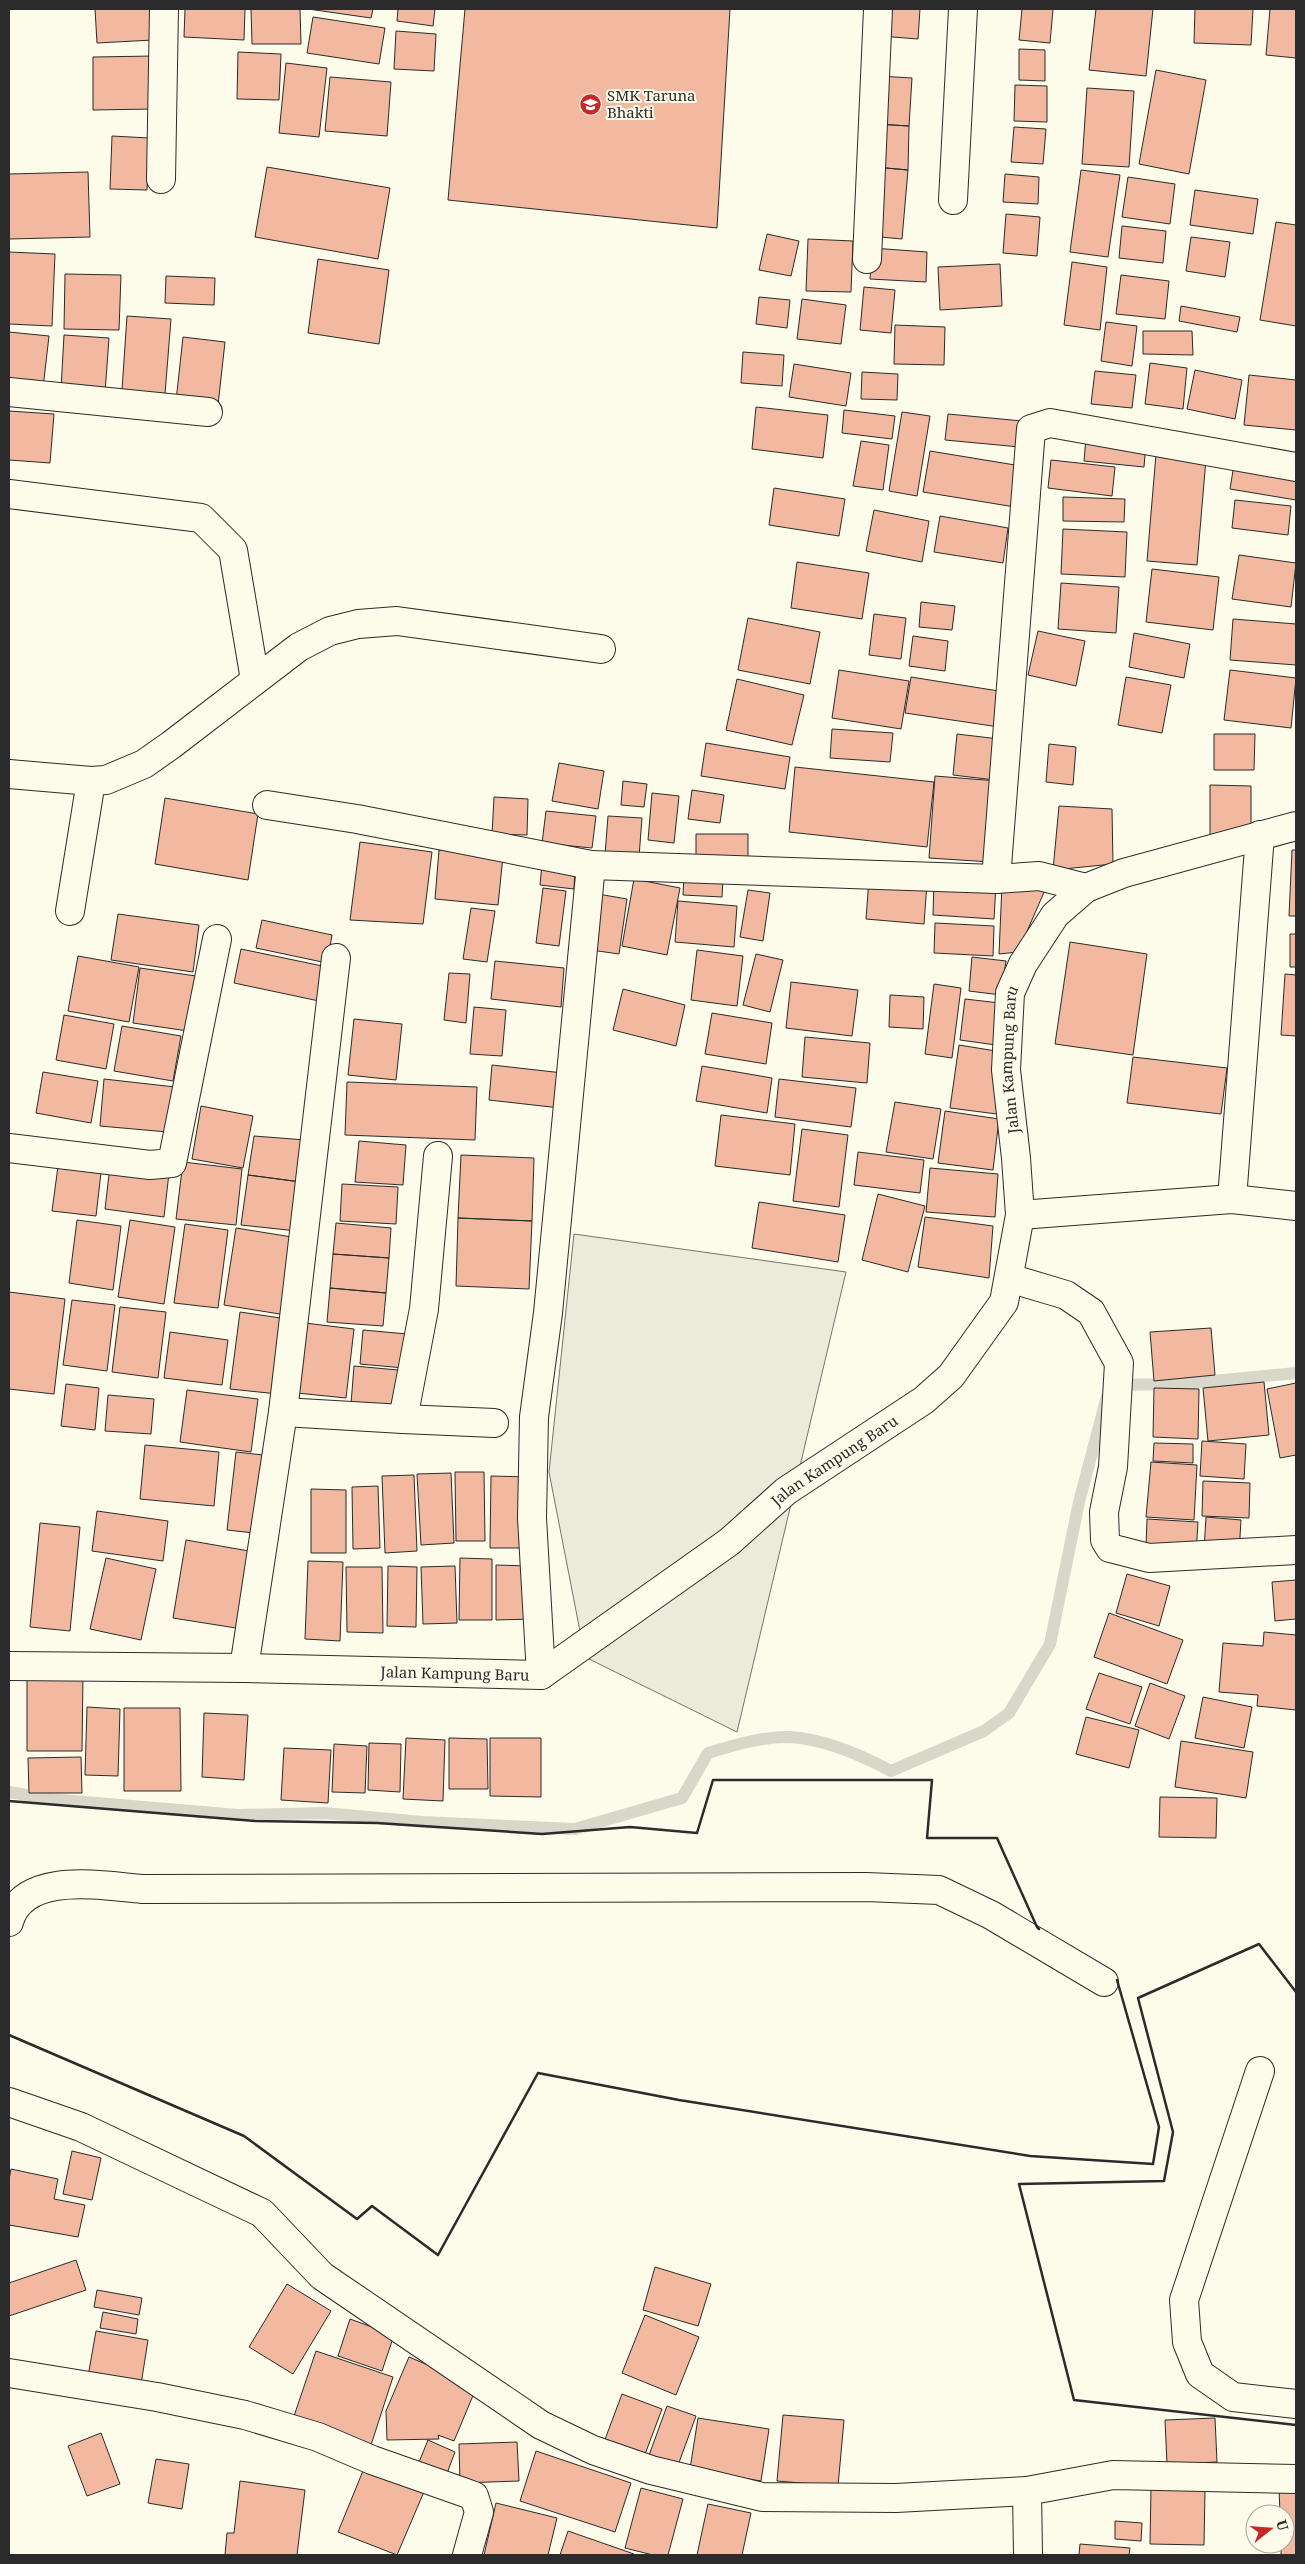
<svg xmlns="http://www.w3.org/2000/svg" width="1305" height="2564" font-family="'Noto Serif',serif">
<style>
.green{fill:#ecebdb;stroke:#74746e}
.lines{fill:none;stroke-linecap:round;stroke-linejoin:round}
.stream{stroke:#d8d7c9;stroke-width:12}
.building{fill:#f2b8a0;stroke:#2b2b2b}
.minor-casing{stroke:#2b2b2b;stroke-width:30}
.minor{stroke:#fdfbea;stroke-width:28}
.wall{stroke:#2b2b2b;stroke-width:2.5}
.labels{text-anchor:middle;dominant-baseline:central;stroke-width:4;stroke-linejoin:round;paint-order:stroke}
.poi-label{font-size:15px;fill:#2b2b2b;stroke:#fdfbea;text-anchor:start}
.street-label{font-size:15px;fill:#2b2b2b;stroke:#fdfbea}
</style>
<rect width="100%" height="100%" fill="#fdfbea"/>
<path class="green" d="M574,1234L846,1272L737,1732L585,1657L549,1472Z"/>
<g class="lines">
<path class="stream" d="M9,1792L49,1799L238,1815L324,1813L422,1822L575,1829L682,1798L708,1753C734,1745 761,1737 788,1737C823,1738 861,1755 891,1771L984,1731L1009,1713L1050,1644L1079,1502L1110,1385L1182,1384L1296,1373"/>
</g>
<path class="building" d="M95,9H152L153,40L97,43Z
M185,9H245L244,40L184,37Z
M251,9H300L301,44H252Z
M308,9H373L371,18Z
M398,9H435L433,26L397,21Z
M465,9H730L717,228L448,200Z
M883,9H920L918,39L880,36Z
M1022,9H1053L1050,43L1019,40Z
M1096,9H1153L1146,76L1089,70Z
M1195,9H1253L1251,45L1194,43Z
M1270,9H1296V58L1266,55Z
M313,17L385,28L379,64L307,53Z
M396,31L436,34L434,71L394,69Z
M1019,49L1045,50V81L1019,80Z
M238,52L281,54L279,100L237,99Z
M154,56V109L93,110V57Z
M286,63L327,68L319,137L279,133Z
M1156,70L1206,80L1189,174L1139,164Z
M879,76L912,78L909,126L876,124Z
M330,77L391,82L387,136L325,131Z
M1015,85L1047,86V122L1014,121Z
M1087,88L1134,91L1129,167L1082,164Z
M876,124L909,126L908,170L875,167Z
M1014,127L1046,129L1043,164L1011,162Z
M112,136L149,138L147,190L110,189Z
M267,167L390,188L378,259L255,237Z
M875,167L908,170L902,239L870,236Z
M1081,170L1120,175L1108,257L1070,252Z
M88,172L90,237L9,239V174Z
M1005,174L1039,177L1038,204L1003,202Z
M1128,177L1175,184L1170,224L1122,217Z
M1195,190L1258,199L1253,234L1190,225Z
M1006,214L1040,217L1037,256L1003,253Z
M1276,222L1296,225V326L1260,320Z
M1122,226L1166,231L1163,263L1119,258Z
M767,234L799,241L791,276L759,270Z
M1191,237L1230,242L1225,277L1186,271Z
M808,239L853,241L851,292L806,291Z
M872,248L927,252L926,282L870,279Z
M9,252L55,254L52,326L9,324Z
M318,259L389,270L379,344L308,333Z
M1072,262L1107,267L1100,330L1064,325Z
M1000,264L1002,306L940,310L938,267Z
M65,274L121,275L119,330L64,329Z
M1121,275L1169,281L1165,319L1116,314Z
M166,276L215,278L214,305L165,303Z
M864,287L895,290L891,333L860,330Z
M759,297L790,300L787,328L756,324Z
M802,299L846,305L841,344L797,339Z
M1181,306L1240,317L1237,332L1179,321Z
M127,316L171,319L165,394L122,390Z
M1106,322L1137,326L1132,366L1101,361Z
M895,325L945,327L944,365L894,364Z
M1143,331H1192L1193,355L1143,354Z
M9,332L49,336L43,388L9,384Z
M64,335L109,338L105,393L61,389Z
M183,337L225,342L218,405L176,401Z
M743,352L784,355L782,386L741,383Z
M1150,363L1187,368L1183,409L1145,404Z
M794,364L851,373L846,406L789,397Z
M1195,370L1242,380L1235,419L1187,409Z
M1095,371L1136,375L1132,408L1091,404Z
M862,372L898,374L897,400L861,399Z
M1249,375L1296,380V430L1244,425Z
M756,407L828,415L823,458L752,449Z
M844,410L895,416L892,439L842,433Z
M9,411L54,414L50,463L9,460Z
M902,412L930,416L917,496L889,491Z
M948,414L1022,421L1020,447L945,440Z
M1086,438L1146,443L1144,467L1084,461Z
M861,441L889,445L883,490L853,486Z
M930,451L1021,466L1015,507L923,492Z
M1156,454L1206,459L1197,565L1147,561Z
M1235,458L1296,468V500L1230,489Z
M1051,460L1115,467L1112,496L1048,488Z
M774,488L845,499L839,536L769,525Z
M1063,497L1125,499L1124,522L1063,521Z
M1235,500L1291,506L1288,535L1232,528Z
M874,510L929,521L922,562L866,551Z
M940,516L1008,528L1003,563L934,552Z
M1063,529L1127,532L1125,577L1061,574Z
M1239,555L1296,563L1291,607L1232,599Z
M797,562L869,573L862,619L791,608Z
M1152,569L1219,577L1213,630L1146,622Z
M1061,583L1119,587L1116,633L1058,629Z
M921,602L955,606L952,630L919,627Z
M874,614L906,618L901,659L869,655Z
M748,618L820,632L810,684L738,670Z
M1233,619L1296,624V665L1230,660Z
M1038,631L1085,641L1076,686L1028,675Z
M1134,633L1190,644L1184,678L1129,667Z
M913,636L948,641L945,671L909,666Z
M839,670L909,681L901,729L832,718Z
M1230,670L1296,678L1291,728L1224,720Z
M911,677L1005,692L999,727L905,713Z
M1126,677L1171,685L1162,733L1118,725Z
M737,679L804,695L792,745L726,730Z
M832,729L893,733L890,762L830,758Z
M957,734L999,739L995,780L953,775Z
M1214,734H1255L1254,770H1214Z
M706,743L790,757L785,789L701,776Z
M1049,744L1076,747L1073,785L1046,782Z
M559,763L604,771L598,809L552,801Z
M795,767L934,782L927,847L789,832Z
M935,776L997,781L991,862L929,858Z
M623,781L647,784L644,807L621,805Z
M1210,785L1251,786V837H1210Z
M692,790L724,795L720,823L688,819Z
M652,793L679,796L674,843L648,840Z
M494,797L528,799L527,835L492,834Z
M165,798L258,814L248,880L155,864Z
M1059,806L1112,809L1113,864L1053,870Z
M546,811L596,816L592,848L542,843Z
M608,816L642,818L639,857L605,855Z
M696,834H748V868L696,867Z
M360,842L432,852L423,924L350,920Z
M439,850L503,856L498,905L435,899Z
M1292,850H1296V916H1289Z
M542,864L575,867L574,889L540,885Z
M684,876L723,878L722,897L683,895Z
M634,879L680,888L667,955L622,946Z
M869,879L927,883L924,924L866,919Z
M934,881L996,884L994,919L933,915Z
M1002,885L1045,890L1018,952L999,954Z
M543,888L566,891L559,946L536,943Z
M748,890L770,893L763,941L740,937Z
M592,893L627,899L619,954L584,949Z
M678,901L737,906L734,947L675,942Z
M471,908L495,911L487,962L463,959Z
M118,914L199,925L193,972L111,960Z
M262,920L332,935L327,963L256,948Z
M935,923L994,926L993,956L934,953Z
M1290,934H1296V967H1290Z
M1070,942L1147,954L1133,1055L1055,1044Z
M241,949L327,967L319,1001L234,983Z
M697,950L743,956L737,1006L691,1000Z
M756,954L783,960L770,1012L743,1005Z
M78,956L139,967L129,1022L68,1011Z
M972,957L1006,961L1001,995L969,991Z
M495,961L564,968L561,1007L491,999Z
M140,968L203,977L195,1032L133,1023Z
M449,973L470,974L466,1023L444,1020Z
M1285,974L1296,975V1036L1281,1035Z
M791,982L858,990L852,1036L786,1028Z
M934,984L961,988L952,1058L925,1054Z
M623,989L685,1005L676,1046L613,1030Z
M890,995L924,997L923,1029L889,1027Z
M965,999L1000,1003L996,1045L960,1040Z
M474,1007L506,1010L502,1056L470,1054Z
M712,1013L772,1023L766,1064L705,1054Z
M64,1015L114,1024L106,1069L56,1060Z
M354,1019L402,1024L396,1080L348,1075Z
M122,1026L181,1036L173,1081L114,1071Z
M805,1037L870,1043L867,1083L802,1077Z
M959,1045L996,1051L997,1114L950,1108Z
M1133,1057L1227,1068L1221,1114L1127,1103Z
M492,1065L563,1073L560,1108L489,1100Z
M702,1066L772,1078L767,1113L696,1101Z
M43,1072L98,1081L91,1123L36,1113Z
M104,1079L184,1088L179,1133L100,1126Z
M779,1079L856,1088L851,1127L775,1117Z
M347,1082L477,1087L475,1140L345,1135Z
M895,1102L941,1109L933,1159L886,1152Z
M201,1106L253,1116L243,1168L192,1159Z
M945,1111L999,1119L993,1170L938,1163Z
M721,1115L795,1124L790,1175L715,1166Z
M802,1129L848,1135L839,1207L793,1201Z
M254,1136L306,1140L301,1182L248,1175Z
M359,1141L406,1145L403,1185L355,1182Z
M858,1152L924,1160L920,1193L854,1185Z
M461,1155L534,1158L532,1221L458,1218Z
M59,1159L102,1164L96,1216L52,1211Z
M183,1162L242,1169L236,1225L176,1219Z
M110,1166L169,1173L164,1217L105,1209Z
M930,1168L998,1174L995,1217L926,1212Z
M248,1175L301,1182L297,1231L241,1225Z
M342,1184L398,1187L396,1224L340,1221Z
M878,1194L925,1206L908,1272L862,1260Z
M759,1202L845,1215L838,1262L752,1248Z
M925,1217L993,1226L989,1278L918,1267Z
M458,1218L532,1221L529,1289L456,1286Z
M77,1220L121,1226L113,1290L69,1283Z
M130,1220L175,1227L164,1304L118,1297Z
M336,1223L391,1228L389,1258L333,1254Z
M185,1224L228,1230L218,1308L174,1303Z
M236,1228L298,1238L286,1315L224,1305Z
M333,1254L389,1258L386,1293L330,1288Z
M330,1288L386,1293L383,1326L327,1322Z
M9,1292L65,1299L54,1394L9,1389Z
M72,1300L115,1305L107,1371L63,1365Z
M120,1307L166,1312L158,1378L112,1372Z
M240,1312L287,1319L278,1394L230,1389Z
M305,1323L354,1329L346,1398L297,1393Z
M1211,1328L1215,1375L1154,1381L1150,1332Z
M363,1330L407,1334L404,1368L360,1364Z
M170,1332L228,1340L222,1385L164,1378Z
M354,1366L398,1370L395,1408L351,1404Z
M1264,1382L1269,1435L1208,1441L1203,1388Z
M1296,1383V1455L1280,1458L1267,1389Z
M66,1384L99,1388L95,1430L61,1426Z
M1154,1388L1199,1389L1198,1439L1153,1437Z
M187,1390L258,1399L251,1452L180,1442Z
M108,1395L154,1399L151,1434L105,1431Z
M1202,1441L1246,1444L1244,1479L1200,1476Z
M1154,1443L1193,1444V1463L1153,1461Z
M145,1445L219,1452L214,1506L140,1499Z
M236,1452L272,1456L263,1534L227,1530Z
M1151,1462L1197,1465L1194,1520L1146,1517Z
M455,1472H484L485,1541H456Z
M451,1473L454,1543L421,1545L417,1474Z
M414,1475L417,1551L385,1553L382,1476Z
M491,1476L529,1477V1548H490Z
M1203,1481L1250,1483L1249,1518L1202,1516Z
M378,1486L380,1548L353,1549L352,1487Z
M311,1489L346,1490V1553H311Z
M97,1511L168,1521L163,1561L92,1551Z
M1206,1517L1241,1520L1239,1553L1204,1550Z
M1147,1519L1198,1522L1196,1555L1146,1547Z
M40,1523L80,1527L70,1631L30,1627Z
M186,1540L249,1551L236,1628L173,1618Z
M106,1558L156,1569L141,1640L90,1629Z
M460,1558L492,1559V1620H459Z
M308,1561L343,1562L340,1641L305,1639Z
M496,1565L529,1566L532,1619L496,1620Z
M388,1566L417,1567L416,1627L387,1626Z
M455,1566L457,1623L423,1624L421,1567Z
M346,1567H382L383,1633L347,1632Z
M1127,1574L1170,1586L1159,1626L1116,1613Z
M1296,1580V1619L1275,1621L1272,1582Z
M1109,1613L1183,1640L1167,1684L1094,1657Z
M1264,1632L1296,1635V1710L1257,1706L1258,1695L1219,1692L1223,1643L1263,1646Z
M1099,1673L1142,1687L1130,1724L1086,1709Z
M27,1675H83L82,1751H27Z
M1150,1683L1185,1696L1169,1739L1135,1726Z
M1203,1697L1252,1707L1244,1748L1195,1738Z
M87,1707L120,1709L118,1776L85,1775Z
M124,1708H180L181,1791H124Z
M204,1713L248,1715L244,1780L202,1777Z
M1086,1717L1139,1730L1129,1768L1076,1754Z
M406,1738L445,1740L443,1801L403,1799Z
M449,1738L487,1739L488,1789H449Z
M490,1738H541V1797L490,1796Z
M1181,1741L1253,1752L1246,1798L1175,1787Z
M369,1743L401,1744L400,1792L368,1790Z
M334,1744L367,1746L365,1793L332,1792Z
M284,1748L331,1750L328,1803L281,1800Z
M81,1757L82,1793H29L28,1758Z
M1160,1797L1217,1798L1216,1838L1159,1837Z
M72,2151L101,2158L92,2200L63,2194Z
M11,2169L58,2179L54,2199L85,2205L78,2237L9,2225V2180Z
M76,2260L86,2290L9,2316V2283Z
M655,2267L711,2284L698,2326L643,2310Z
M287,2284L331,2311L293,2374L249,2347Z
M97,2290L142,2298L139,2315L94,2307Z
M103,2312L138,2319L136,2334L100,2328Z
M645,2315L699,2337L676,2395L622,2373Z
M350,2319L394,2335L382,2371L338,2356Z
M96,2331L148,2340L140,2391L87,2382Z
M316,2351L393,2377L370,2448L292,2422Z
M409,2357L477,2386L454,2441L438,2435L439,2439L387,2440L386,2411Z
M622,2394L662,2409L644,2457L604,2442Z
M667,2406L696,2416L677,2468L648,2458Z
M783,2415L844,2420L838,2486L777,2481Z
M698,2418L769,2429L761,2481L690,2469Z
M1215,2418L1217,2462L1167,2464L1165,2420Z
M101,2433L120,2484L87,2496L68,2446Z
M428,2440L455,2452L443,2484L415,2472Z
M517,2442L519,2481L460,2483L459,2444Z
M536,2451L631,2483L615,2532L520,2501Z
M156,2459L189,2464L182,2509L148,2503Z
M367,2461L426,2487L397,2555L338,2532Z
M240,2481L305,2490L297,2555H225L227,2533H234Z
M1279,2487H1296V2555H1281V2544H1285V2514H1280Z
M641,2488L683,2499L668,2555H653L625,2548Z
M1151,2488L1205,2489L1204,2545L1150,2544Z
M496,2503L557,2518L548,2555H484Z
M708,2504L751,2513L742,2555H697Z
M1115,2521L1142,2523L1141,2541L1115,2539Z
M568,2531L634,2554L633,2555H560Z
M1080,2544L1130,2548L1129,2555H1079Z"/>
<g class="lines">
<defs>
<g id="minor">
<path d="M161,179L164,9"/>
<path d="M953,200L963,9"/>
<path d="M867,259L878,9"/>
<path d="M9,392L208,412"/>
<path d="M9,494L201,518L233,550L255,680"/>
<path d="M9,774L91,781L106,780L144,764L171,745L299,647L330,631L358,624L397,621L601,649"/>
<path d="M267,805L357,819L591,865L996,879L1039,876L1086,888"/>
<path d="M996,879L1031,429L1050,423L1296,467"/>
<path d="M70,911L91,781"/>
<path d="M9,1148L150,1165L172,1163L217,939"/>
<path d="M1232,1199L1260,835"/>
<path d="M1020,1215L1232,1199L1296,1206"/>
<path d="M1009,1278L1066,1295L1091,1312L1119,1363L1113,1467L1104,1512L1105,1540L1110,1548L1149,1558L1296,1550"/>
<path d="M283,1412L403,1419L424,1309L438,1156"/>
<path d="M403,1419L494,1423"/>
<path id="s1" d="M9,1666L244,1668L541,1675L729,1542L786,1491L924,1400L951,1376L1004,1302L1020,1215L1016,1158L1006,1070L1010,993L1023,964L1055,915L1086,888L1124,873L1296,826"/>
<path d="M244,1668L283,1412L336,958"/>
<path d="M541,1675L532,1518L534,1417L548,1313L591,865"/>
<path d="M9,1922C23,1870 103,1886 142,1889L866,1887L939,1890L991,1915L1104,1982"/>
<path d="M1260,2071L1184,2300L1187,2342L1200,2374L1233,2397L1296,2404"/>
<path d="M9,2102L81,2127L262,2213L322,2276L541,2425L593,2450L651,2470L762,2497L896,2498L1027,2491L1113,2475L1296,2479"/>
<path d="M9,2373L157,2397L245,2415L318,2437L372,2460L463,2492L474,2496L479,2512L467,2555"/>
<path d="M1027,2491L1028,2555"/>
</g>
</defs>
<use href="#minor" class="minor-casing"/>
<use href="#minor" class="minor"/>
<path class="wall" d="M9,1801L255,1821L377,1823L542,1834L630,1827L697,1833L713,1780H932L927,1838H997L1037,1927L1039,1929
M1296,1992L1259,1944L1138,1998L1173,2132L1164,2181L1019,2184L1074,2400L1296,2425
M9,2035L244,2136L357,2219L372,2206L438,2255L538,2073L679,2100L1030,2156L1153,2164L1159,2127L1117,1980"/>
</g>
<defs>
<symbol id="school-disc" viewBox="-11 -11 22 22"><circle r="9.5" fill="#c62828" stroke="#fdfbea"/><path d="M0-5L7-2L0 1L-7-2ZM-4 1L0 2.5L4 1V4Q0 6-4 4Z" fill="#fff"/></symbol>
</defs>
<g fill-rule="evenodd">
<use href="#school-disc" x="578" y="92" width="25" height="25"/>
</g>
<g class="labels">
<g class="poi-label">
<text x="607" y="95">SMK Taruna<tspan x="607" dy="17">Bhakti</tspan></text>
</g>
<g class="street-label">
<text stroke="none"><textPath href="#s1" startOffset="1376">Jalan Kampung Baru</textPath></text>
<text stroke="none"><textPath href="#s1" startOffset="896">Jalan Kampung Baru</textPath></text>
<text stroke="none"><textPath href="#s1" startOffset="446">Jalan Kampung Baru</textPath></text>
</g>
</g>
<rect width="1305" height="2564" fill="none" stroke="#2b2b2b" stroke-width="20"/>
<g transform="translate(1270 2529) rotate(73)"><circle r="24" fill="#fdfbea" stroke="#a9a89e"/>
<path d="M0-4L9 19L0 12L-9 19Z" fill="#c62828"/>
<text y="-8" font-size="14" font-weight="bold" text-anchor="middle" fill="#2b2b2b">U</text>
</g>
</svg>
